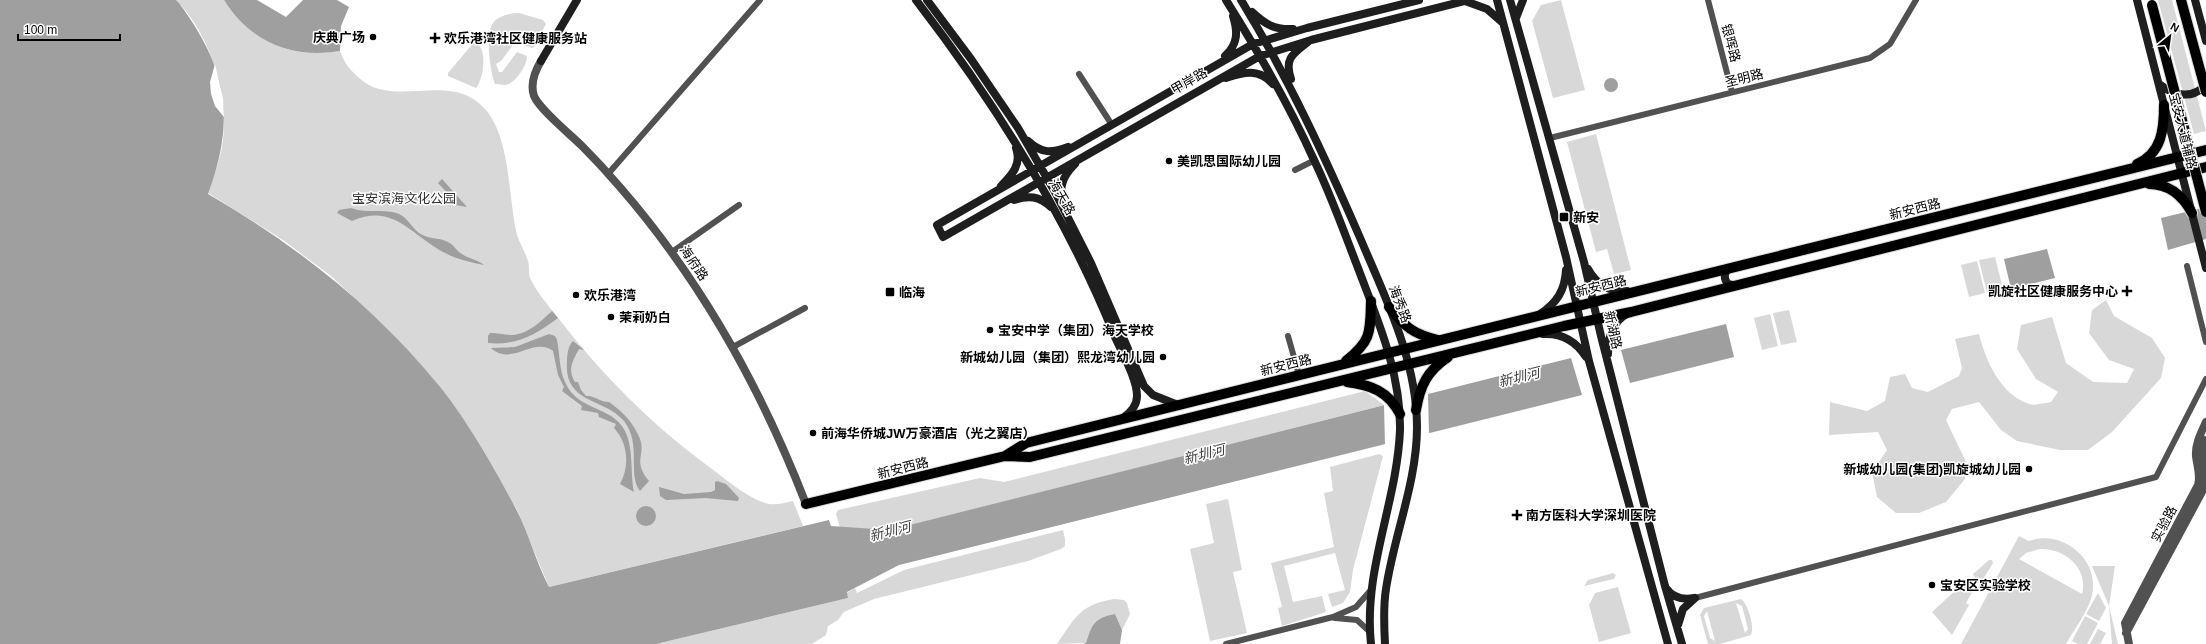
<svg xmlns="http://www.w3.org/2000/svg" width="2206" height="644" font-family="Helvetica,'Noto Sans SC',sans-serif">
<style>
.green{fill:#d8d8d8;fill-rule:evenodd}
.water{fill:#9f9f9f}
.pier{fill:#fff}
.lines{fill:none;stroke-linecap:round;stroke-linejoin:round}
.primary-casing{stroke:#dbdbdb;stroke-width:12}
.minor{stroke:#515151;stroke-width:6}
.tertiary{stroke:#515151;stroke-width:8}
.secondary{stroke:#1e1e1e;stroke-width:8}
.primary{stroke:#000;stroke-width:10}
.primary-bridge-casing{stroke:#dbdbdb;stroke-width:12;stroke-linecap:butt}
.primary-bridge{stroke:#000;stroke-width:10}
.poi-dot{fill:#000;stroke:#fff;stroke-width:1.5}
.labels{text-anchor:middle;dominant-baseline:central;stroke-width:3;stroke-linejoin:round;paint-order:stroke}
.poi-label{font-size:13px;font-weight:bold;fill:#000;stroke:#fff;text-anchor:start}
.street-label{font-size:13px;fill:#000;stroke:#fff}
.park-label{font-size:13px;fill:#2f2f2f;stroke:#fff}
.water-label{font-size:14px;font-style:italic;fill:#404040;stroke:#fff}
</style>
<rect width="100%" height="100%" fill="#fff"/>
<path class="green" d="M176,0H224C250,42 292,59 340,51C344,62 349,69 358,77C393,111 450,69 485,109C511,138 508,198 517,235C520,244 525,252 528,261C530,267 528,273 530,278C537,293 549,306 559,319C603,376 653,426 712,469C728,481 745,496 765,503C774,506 784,503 793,501L803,526L549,587L517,510L484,453L441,389L384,326L331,276L283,240L208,193C213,178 219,163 222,147C230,98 211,35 176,0Z
M1561,0L1585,90L1553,98L1532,21L1541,5Z
M2158,0H2172L2206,131L2194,134Z
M519,13L543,20L546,24L534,47L532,48L525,45H513L501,61L496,64L499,72H502L517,52L527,56C527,66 515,84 505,85C502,85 498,84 495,84C490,72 485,35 493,23C498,16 511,13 519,13Z
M475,41C488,49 484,77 476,88L448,76V73Z
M1596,134L1631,270L1614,274L1607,249L1596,252L1567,142Z
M1995,257L2003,289L1987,293L1979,260Z
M1977,261L1985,293L1969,297L1961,265Z
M2106,300L2114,316L2152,338L2165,358L2161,378L2112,432L2088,450H2060L2017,441L2001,430L1979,402L1952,409L1946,420L1966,462L1965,479L1946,502L1919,513H1896L1877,497L1872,472L1887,450L1878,432L1829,435L1830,402L1867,411L1885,401L1890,377L1905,374L1912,388L1928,392L1959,376L1962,368L1955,339L1979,334C1986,361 2000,394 2029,404C2035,406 2045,403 2051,402L2058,392L2036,379L2017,349L2021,325L2052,317L2066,363L2093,382L2127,383L2134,369L2109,360L2089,333L2092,310Z
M1789,310L1797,342L1781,345L1773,313Z
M1770,314L1778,346L1762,350L1754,318Z
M1365,391L1384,405L890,531L840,528L836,514L838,510L980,478L1004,482Z
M1379,454L1383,456L1353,570L1350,592L1343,603L1332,607L1328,594L1345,590L1335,553L1284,566L1293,602L1322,596L1326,612L1282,626L1278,608L1282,607L1271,563L1334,547L1324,493L1333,491L1330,467Z
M1228,499L1242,570L1233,572L1247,633L1210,641L1190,549L1214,543L1206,504Z
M1063,530L1065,539V546L1061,549L1028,561L874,599L844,612L838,620L828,626L826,635L812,644H656L848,598L847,593L855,588L857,593L904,570Z
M2019,536L2029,541C2062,529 2100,559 2092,595C2089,610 2074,630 2066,644H1961ZM2040,549C2063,548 2089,567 2082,594L2019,559L2026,553Z
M1989,560H1992L1993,563L1980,584L1976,581L1973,574Z
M2092,566H2115L2109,606L2118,644H2112L2109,606Z
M1613,573L1616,575L1614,579L1584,586L1588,580Z
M1969,578L1979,587H1975L1966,603L1969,605L1952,635L1932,612Z
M1618,587L1631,633L1599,642L1589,605L1595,593Z
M2098,593L2106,608L2099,621L2086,614Z
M1114,599L1124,600L1127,603L1130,614L1122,630L1115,614C1094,618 1092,624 1086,643L1057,644C1076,617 1079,605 1114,599Z
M1741,599C1748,604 1755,627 1751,635L1720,644H1708L1700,615L1704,608ZM1736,603L1742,606L1748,629L1745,633ZM1707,611L1715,641L1710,638L1704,616Z
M2085,616L2098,623L2087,644H2078L2072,641Z
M2098,629L2106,633L2100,644H2090Z"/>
<path class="water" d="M0,0H176L179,3C227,68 236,118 208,194C298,246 375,307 441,388C468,422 496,471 516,509C529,534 536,562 549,587L829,520L831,526L890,530L1571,358L1582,395L899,565L847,592L848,598L656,644H0Z
M224,0H257L286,17L303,0H337L349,7L341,26L340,51C292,59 250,42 224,0Z
M1604 85a7 7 0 1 1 14 0a7 7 0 1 1-14 0Z
M442,179L467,207L425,200L380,198C402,187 426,196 450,199L451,197L438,183Z
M2206,207V239L2168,250L2161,218Z
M351,208C367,214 384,208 399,214C407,217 412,228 419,233C427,238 435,238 443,240C455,244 454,249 462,254C469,259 477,259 484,265C469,262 456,259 443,252C410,234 393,203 352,221L337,213L339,210Z
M2047,249L2055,278L2011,289L2004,259Z
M552,311L558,318C537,334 516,346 488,343V336L490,333C497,333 505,335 512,335C529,334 541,321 552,311Z
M1726,324L1734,357L1630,383L1621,350Z
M549,334L555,336L557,340C560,354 559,369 565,382C578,412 612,405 625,431C634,449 630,473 634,492L620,484C630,466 628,443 614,428L616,424L599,417L598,413L581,410L582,406L562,391L564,387L558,375L553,351C534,336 511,367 491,348L515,347Z
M573,341L584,350L579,349C573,360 567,370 575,382H578L581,390L586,396C594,395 600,402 609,402C623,412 634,423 640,439C646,455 632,461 649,481L640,491C627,474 642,444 624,421C605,398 564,404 567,362C567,355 568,346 573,341Z
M717,481L726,484L739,498L738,501L706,498L666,500L660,496L659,487L684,494L711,492L715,490V482Z
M636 516a10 10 0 1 1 20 0a10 10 0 1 1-20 0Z
M1115,614L1122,630L1120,644H1083L1086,643C1092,624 1094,618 1115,614Z"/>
<path class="pier" d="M215,64L223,98L224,117L215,106L211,94L210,82Z
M1428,393L1429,435L1385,446L1384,405Z"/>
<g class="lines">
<defs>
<path id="primary" d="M2137,164C2162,153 2164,129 2164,105
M2149,184C2169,184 2183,196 2192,213
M1389,307C1405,327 1413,334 1438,340
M1346,361C1372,340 1370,332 1371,301
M1347,382C1371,385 1388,391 1400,414
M1416,410C1420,386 1427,371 1448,357
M1005,456L1026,443L2206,150
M806,504L1005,456L1030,457L1564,326L1631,312L2206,167"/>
</defs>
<use href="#primary" class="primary-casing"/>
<path class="minor" d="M1708,0L1732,92
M1079,74L1112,125
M1550,138L1870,58L1890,44L1916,0
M1295,170L1315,160
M608,174L760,0
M672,252L739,205
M2187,266L2206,342
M1288,336L1299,375
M733,347L805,308
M1695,598L2156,477L2206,379
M1335,618L1357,620L1370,632
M1226,644L1333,617L1356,607L1370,591"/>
<path class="tertiary" d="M541,61C535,71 530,84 534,96C540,110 570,134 582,146C595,159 607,172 619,186C701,280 761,388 806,504
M2126,633L2203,490C2206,473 2200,457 2204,440
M2129,644L2125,623L2198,485C2201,475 2197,466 2196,456C2195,444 2201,433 2206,422"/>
<path class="secondary" d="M916,0C996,104 1066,215 1115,337C1122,353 1137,379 1137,396C1137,405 1130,413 1123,418
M927,0L971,59L1018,128L1055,192L1091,263L1144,386L1153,395L1178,405
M1226,0C1258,51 1289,105 1314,160C1331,195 1344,232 1358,268C1378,321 1401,373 1400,430C1397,503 1363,570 1371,644
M1241,0C1288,77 1325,157 1361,240C1386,299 1417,361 1417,427C1417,482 1394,535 1386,589C1383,607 1384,626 1385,644
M1419,0L1307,28L1253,44L937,225L943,237L1260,56L1311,40L1468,0
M1497,0L1566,257L1589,361L1668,644
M1510,0L1584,262L1601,336L1665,586L1682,644
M2137,0L2206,268
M2195,0L2206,41
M1465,1L1487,9L1503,23
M1252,12C1265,24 1274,30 1293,29
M1516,18L1523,0
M1225,56C1238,44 1238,32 1233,16
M541,61L577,0
M1226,78C1244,72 1259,68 1273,84
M1291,79C1284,58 1293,54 1308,42
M2159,84C2173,95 2192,101 2206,84
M1028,141C1042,154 1052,153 1068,147
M1001,186C1012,175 1022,164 1016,148
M1014,200C1029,195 1039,196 1051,207
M1062,200C1059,185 1064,175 1075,164
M1730,268C1724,271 1723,278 1728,284L1736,286
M1588,269C1596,284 1610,293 1627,291
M1540,314C1557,303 1565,290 1566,270
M1543,334C1561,333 1576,341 1586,357
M1608,354C1608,338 1612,322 1627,314
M1666,588C1673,598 1683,600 1694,598
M1678,625L1683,609L1695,598"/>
<use href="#primary" class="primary"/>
<defs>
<path id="primary-bridge" d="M2181,0L2206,92
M2152,5L2206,212"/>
</defs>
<use href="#primary-bridge" class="primary-bridge-casing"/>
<use href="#primary-bridge" class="primary-bridge"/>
</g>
<g class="poi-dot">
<circle cx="373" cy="37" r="4"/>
<path d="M433 32h4v4h4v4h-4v4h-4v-4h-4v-4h4z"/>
<circle cx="1169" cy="161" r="4"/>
<rect x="1559" y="212" width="10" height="10" rx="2"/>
<path d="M2125 285h4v4h4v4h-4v4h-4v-4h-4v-4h4z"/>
<rect x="885" y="287" width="10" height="10" rx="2"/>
<circle cx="576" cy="295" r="4"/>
<circle cx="611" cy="317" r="4"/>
<circle cx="990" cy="330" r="4"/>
<circle cx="1163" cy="357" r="4"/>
<circle cx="813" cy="433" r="4"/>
<circle cx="2029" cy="469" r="4"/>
<path d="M1515 509h4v4h4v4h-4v4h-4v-4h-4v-4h4z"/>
<circle cx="1932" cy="585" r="4"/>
</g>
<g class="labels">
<g class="poi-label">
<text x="365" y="37" text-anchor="end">庆典广场</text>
<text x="444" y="38">欢乐港湾社区健康服务站</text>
<text x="1177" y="161">美凯思国际幼儿园</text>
<text x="1573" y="217">新安</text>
<text x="2118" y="291" text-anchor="end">凯旋社区健康服务中心</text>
<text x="899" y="292">临海</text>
<text x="584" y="295">欢乐港湾</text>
<text x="619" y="317">茉莉奶白</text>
<text x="998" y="330">宝安中学（集团）海天学校</text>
<text x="1155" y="357" text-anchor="end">新城幼儿园（集团）熙龙湾幼儿园</text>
<text x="821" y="433">前海华侨城JW万豪酒店（光之翼店）</text>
<text x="2021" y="469" text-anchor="end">新城幼儿园(集团)凯旋城幼儿园</text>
<text x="1526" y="515">南方医科大学深圳医院</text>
<text x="1940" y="585">宝安区实验学校</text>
</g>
<g class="street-label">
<text transform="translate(1731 43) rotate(75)">银晖路</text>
<text transform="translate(1744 78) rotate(-14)">圣明路</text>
<text transform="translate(1189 81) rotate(-30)">甲岸路</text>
<text transform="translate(2183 131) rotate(76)">宝安大道辅路</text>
<text transform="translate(1062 197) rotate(60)">海天路</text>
<text transform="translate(1915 209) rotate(-14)">新安西路</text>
<text transform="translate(694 263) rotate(56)">海府路</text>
<text transform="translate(1601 286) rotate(-14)">新安西路</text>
<text transform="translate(1400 304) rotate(69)">海秀路</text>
<text transform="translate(1613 330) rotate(77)">新湖路</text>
<text transform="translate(1286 365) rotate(-14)">新安西路</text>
<text transform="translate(903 468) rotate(-14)">新安西路</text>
<text transform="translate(2164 524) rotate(-62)">实验路</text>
</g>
<g class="park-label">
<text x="404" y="198">宝安滨海文化公园</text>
</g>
<g class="water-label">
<text transform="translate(1519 377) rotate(-14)">新圳河</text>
<text transform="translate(1204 454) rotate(-14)">新圳河</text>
<text transform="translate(890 531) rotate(-14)">新圳河</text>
</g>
</g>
<g transform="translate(2170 36) rotate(29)" stroke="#ffffff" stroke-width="3" paint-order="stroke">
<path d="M0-3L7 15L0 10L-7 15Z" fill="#000000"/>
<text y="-6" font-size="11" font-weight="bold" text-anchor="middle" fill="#000000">N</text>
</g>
<path d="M18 34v6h102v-6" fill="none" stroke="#000000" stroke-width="2"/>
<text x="24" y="34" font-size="12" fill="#000000" stroke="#ffffff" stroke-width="3" paint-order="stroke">100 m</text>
</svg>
